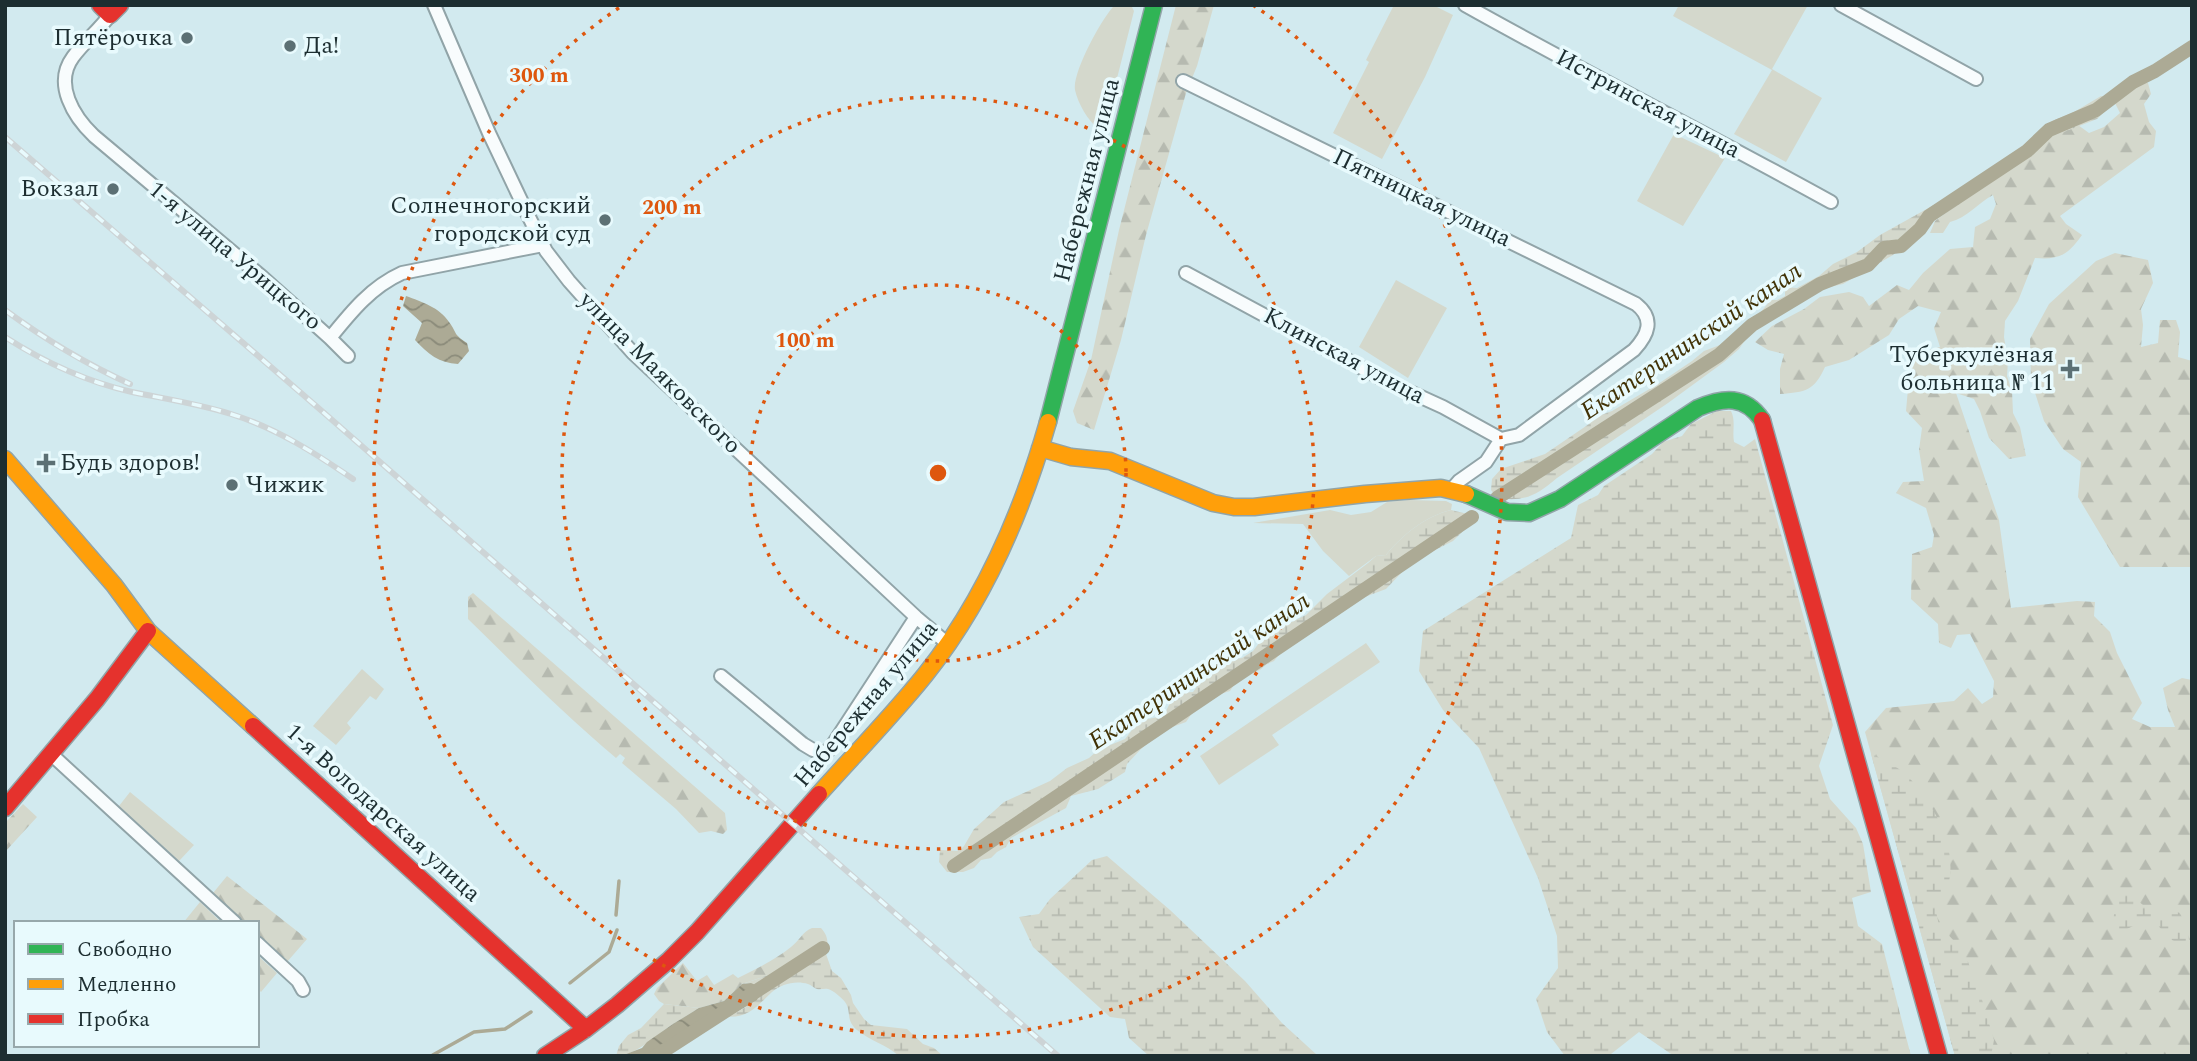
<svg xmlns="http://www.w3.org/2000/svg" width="2197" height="1061" font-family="Spectral,serif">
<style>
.green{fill:#d4d8cc}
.forest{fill:url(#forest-firs)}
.wetland{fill:url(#wetland-marsh)}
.water{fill:url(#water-waves)}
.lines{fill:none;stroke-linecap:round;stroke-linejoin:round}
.stream{stroke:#acaa95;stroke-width:3.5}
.canal{stroke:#acaa95;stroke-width:14}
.street-casing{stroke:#91a4a8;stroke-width:16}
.fast-casing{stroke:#91a4a8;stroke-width:19}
.slow-casing{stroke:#91a4a8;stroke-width:19}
.jam-casing{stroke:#91a4a8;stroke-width:19}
.street{stroke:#f8fcfd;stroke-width:12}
.fast{stroke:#30b455;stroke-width:16}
.slow{stroke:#ff9f0a;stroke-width:16}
.jam{stroke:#e5322d;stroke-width:16}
.rail-casing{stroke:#cdd4d6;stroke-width:6}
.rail{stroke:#e8fafd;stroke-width:3.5;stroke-dasharray:10;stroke-linecap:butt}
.ring{fill:none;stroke:#de570e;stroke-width:3.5;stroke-dasharray:3.5 7}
.poi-dot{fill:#5c7074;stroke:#e8fafd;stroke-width:2.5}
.labels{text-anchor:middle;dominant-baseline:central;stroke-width:7;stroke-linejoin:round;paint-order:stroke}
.poi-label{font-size:24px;fill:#1d2e31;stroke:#e8fafd;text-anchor:end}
.street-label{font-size:24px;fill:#1d2e31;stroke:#e8fafd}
.water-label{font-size:26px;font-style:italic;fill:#413206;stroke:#e8fafd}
.centre{fill:#de570e;stroke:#e8fafd;stroke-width:3.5}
.ring-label{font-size:21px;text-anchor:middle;font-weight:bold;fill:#de570e;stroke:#e8fafd;stroke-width:7;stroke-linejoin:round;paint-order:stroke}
</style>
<defs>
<pattern id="forest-firs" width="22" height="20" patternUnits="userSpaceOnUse" patternTransform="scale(1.75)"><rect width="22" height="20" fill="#d4d8cc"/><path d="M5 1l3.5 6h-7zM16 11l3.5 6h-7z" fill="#b6bab0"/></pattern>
<pattern id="wetland-marsh" width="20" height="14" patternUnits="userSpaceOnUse" patternTransform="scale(1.75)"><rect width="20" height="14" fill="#d4d8cc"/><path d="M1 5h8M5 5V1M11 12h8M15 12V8" fill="none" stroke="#b6bab0"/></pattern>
<pattern id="water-waves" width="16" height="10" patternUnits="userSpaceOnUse" patternTransform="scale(1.75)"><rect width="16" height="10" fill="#acaa95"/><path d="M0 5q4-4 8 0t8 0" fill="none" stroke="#8b8b7a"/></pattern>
</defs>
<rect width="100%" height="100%" fill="#d2eaef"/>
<path class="green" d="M1115,5H1131L1134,11L1104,130L1098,129C1088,120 1078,104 1075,90C1072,73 1102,17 1115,5Z
M1394,5H1433L1453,15L1425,77L1382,159L1333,133L1369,62L1366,60Z
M1679,5H1808L1772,69L1822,98L1786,162L1734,134L1772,70L1673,16Z
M1674,134L1725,158L1683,226L1637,201Z
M1396,280L1447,308L1408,378L1359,347Z
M1409,500L1446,501L1452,504L1451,510C1426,516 1402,535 1386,555L1376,556L1349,576L1323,551L1303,524L1253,523L1330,510L1351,515L1371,512L1387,502Z
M1366,643L1380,662L1272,735L1279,745L1219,785L1200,756Z
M362,669L384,689L376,700L370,696L347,723L351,728L336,745L313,726Z
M130,792L194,845L179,861L119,806Z"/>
<path class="forest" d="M1176,5H1214L1197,66L1186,93L1146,235L1121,340L1094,430L1077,423L1073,411L1091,360L1119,230Z
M2138,82L2148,83L2151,94L2144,104L2149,122L2156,131L2154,147L2060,216L2066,224L2082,235C2068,255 2059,260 2035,258L2018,301L2005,321L2004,337L2008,361L2007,376L2012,391L2013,413L2020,427L2026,456L2009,459L1989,438L1980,411L1974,399L1956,393L1999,520L2011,608L2077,601L2095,602L2094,616L2110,632L2117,653L2142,703L2132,719L2150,727H2175L2168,710L2163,688L2182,678L2192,680V1056H1955L1865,732L1886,708L1954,701L1968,688L1982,704L1993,697L1994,681L1970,634L1957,635L1951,648L1939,643L1938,624L1911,599L1912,554L1932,547L1934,535L1926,508L1896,493L1903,482L1924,481L1919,450L1922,428L1906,411L1911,355L1940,347L1934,328L1941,312L1918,306L1899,319L1889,335L1849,360L1825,367C1814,391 1806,392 1780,394V369L1784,354L1768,350L1755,342L1772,326L1804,309L1820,297L1849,292L1863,297L1869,306L1897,285L1909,290L1923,273L1950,249L1973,247L1975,227L1990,219L1996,204L1993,195C1978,203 1967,218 1950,222L1943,233H1930L1935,221L2046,139L2078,125L2089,133L2104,127L2120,113L2114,101C2119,92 2130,89 2138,82Z
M2115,253L2148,260L2153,283L2141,309L2143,325L2141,347L2158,343L2160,320H2176L2180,332L2178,357L2192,361V567H2120L2078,497L2081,462L2063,449L2044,421L2031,380L2030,339L2049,304L2096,261Z
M473,593L725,813L727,830L723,834L711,831L699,833L676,809L622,763L625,758L620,754L616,758C564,714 516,666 468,619V597Z
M23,804L37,817L5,852V823Z
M227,876L307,939L287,962L257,935V923H244L213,893Z
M200,902L222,923H183Z
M812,928H821C829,937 828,943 826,954L798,956L781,971L742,984L724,1001L699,1008L664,1004L659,1001L654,994L657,988L683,963L697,981L707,975L714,985L733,974L738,978C756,969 775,960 791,947C799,941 803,931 812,928Z
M257,955L277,973L261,992L257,988Z"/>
<path class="wetland" d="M2101,96L2110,98L2109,107L2097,119L2046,139L1914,236L1893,255L1843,284L1817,290L1769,318L1750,333L1739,349L1724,362L1668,403L1557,478C1536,496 1524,502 1497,498L1491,490L1492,479L1501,469L1545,454L1589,424L1596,417L1612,411L1658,384L1692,361L1704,351L1720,345L1759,314L1771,300H1777L1785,296V287L1797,288L1819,276L1833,264L1857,252L1880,235L1950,196L2024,145L2052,121L2074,112Z
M1717,411H1731C1736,421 1732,431 1734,442L1744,447L1755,439L1833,725L1819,766L1830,799L1856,828L1863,844L1871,892L1852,898L1858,926L1882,944L1911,1056H1674L1639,1032L1611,1054L1565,1056L1547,1032L1536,999L1558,968L1557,936L1538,878L1479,748L1443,710L1419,671L1423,631L1571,538L1578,505L1598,495L1604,486L1652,454L1663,442L1682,436L1691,424Z
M1451,510L1468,514L1473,521L1453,541L1425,555L1405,569L1386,589L1362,598L1325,624L1309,631L1303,637L1284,649L1274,661L1267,664L1260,670L1242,676L1235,683L1230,691L1208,698L1197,706L1186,722L1164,730L1141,749L1127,764L1125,772L1098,789L1071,796L1066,808L1011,838L1006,847L997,852L991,858L981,860L974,868L963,872H947L939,862L940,850L959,851L964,846L974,829L1004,802L1050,781L1067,768L1089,758L1098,750L1125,739L1135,726L1143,720L1158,717L1166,711L1173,697L1179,693L1193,692L1201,681L1212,671L1224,666L1229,660L1242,658L1253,651L1269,630L1281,627L1306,615L1327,594L1368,563L1376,556L1386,555C1402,535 1426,516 1451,510Z
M1871,754C1885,761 1902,768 1912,781C1936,808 1958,849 1948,886C1946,892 1939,898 1934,903L1939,925L1956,943L1968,962L1980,993L1994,1040L1991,1056H1955Z
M1107,856L1170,910L1245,981L1282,1023L1317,1055L1149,1056L1129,1038L1125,1019L1110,1017L1033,947L1019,917L1039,914L1050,899L1092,860Z
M2128,893L2148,909L2164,908L2180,913L2188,931L2190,949L2168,938L2157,924H2137L2119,933L2113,924L2116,896Z
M816,953L826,954L832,971L841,978L851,995L853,1003L864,1019L871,1025L907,1029L923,1044L934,1048L943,1056H899C886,1044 870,1041 857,1030C845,1020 852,1012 845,1002C842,998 833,990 828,989C824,988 821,990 817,989C814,988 811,985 808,984C796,980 781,984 772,992C755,1008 747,1020 721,1016L731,1015L746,1007L751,983L742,984L781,971L798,956Z
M664,1004L699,1008C691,1013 683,1018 675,1023C655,1035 640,1054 616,1056L619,1046L628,1035L641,1028Z"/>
<path class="water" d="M406,296C422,302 439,307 449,322C458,334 452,333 467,343L469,351L458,364C439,363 428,354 415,340L422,323L403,306Z
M751,983L758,986L759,993L757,1000L731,1015L715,1017L699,1025L694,1031L676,1040L669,1056H621L642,1048L647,1042L673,1024L699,1008L724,1001L742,984Z"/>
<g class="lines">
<path class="stream" d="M616,915L619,881
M570,983L609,952L617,930
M431,1056L474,1032L505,1029L531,1012"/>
<path class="canal" d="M1497,498L1719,355L1752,325L1820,284L1868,265L1884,248L1901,246L1920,229L1929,216L2027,151L2049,130L2096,110L2133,82L2155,71L2192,47
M954,866L1472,517
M656,1056L823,948"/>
<defs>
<path id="street" d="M434,5L489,133L527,213L546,251L569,281L633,353L916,617L948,644
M1465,5C1586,73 1710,135 1831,202
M1841,5L1976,79
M110,15C99,30 84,42 73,57C53,84 74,117 94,136L262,277L330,338C351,312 371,287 402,273L543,245
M1183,81L1636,304C1655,319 1648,335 1634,350L1519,435L1501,439L1486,462L1459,481L1452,489
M1186,273L1386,381L1443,407L1501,439
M330,338L348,356
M721,676L803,744L813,750L824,753L830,749L916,617
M52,755L235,923
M257,943L298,981L303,990"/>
<path id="fast" d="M1048,422L1154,5
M1466,494L1507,512L1529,513L1560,499L1698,408C1724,397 1745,395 1762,420"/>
<path id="slow" d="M1040,448L1071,457L1110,461L1213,503L1234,507H1254L1365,494L1441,488L1466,494
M5,459L114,585L148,631L253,726
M819,794C854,755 892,716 925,675C985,600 1022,513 1048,422"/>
<path id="jam" d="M100,5L110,15L120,5
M1762,420L1939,1056
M253,726L586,1029
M5,808L97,699L148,631
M545,1056L586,1029L617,1005L669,960L697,932L819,794"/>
</defs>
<use href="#street" class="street-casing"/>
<use href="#fast" class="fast-casing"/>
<use href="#slow" class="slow-casing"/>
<use href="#jam" class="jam-casing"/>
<use href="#street" class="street"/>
<use href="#fast" class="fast"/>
<use href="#slow" class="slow"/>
<use href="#jam" class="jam"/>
<defs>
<path id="rail" d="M5,137L323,412L1058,1056
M5,310C46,340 84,363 130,384
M5,337C44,362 87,382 132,392C166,399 199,404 231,414C276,428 315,453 353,479"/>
</defs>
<use href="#rail" class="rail-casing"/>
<use href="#rail" class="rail"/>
</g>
<g class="ring">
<circle cx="938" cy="473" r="188"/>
<circle cx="938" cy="473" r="376"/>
<path d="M1253 5A564 564 0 1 1 623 5"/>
</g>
<g class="poi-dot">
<circle cx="187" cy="38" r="7"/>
<circle cx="290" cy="46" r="7"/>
<circle cx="113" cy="189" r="7"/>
<circle cx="605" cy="220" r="7"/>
<path d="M2066.5 358.5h7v7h7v7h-7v7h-7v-7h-7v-7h7z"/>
<path d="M42.5 452.5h7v7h7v7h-7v7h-7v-7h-7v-7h7z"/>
<circle cx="232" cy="485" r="7"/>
</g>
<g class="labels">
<g class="poi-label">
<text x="173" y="38">Пятёрочка</text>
<text x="304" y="46" text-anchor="start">Да!</text>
<text x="99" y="189">Вокзал</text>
<text x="591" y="206">Солнечногорский<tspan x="591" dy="28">городской суд</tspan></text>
<text x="2054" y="355">Туберкулёзная<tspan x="2054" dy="28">больница № 11</tspan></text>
<text x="60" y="463" text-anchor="start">Будь здоров!</text>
<text x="246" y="485" text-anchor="start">Чижик</text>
</g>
<g class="street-label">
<text transform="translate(1648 104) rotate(28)">Истринская улица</text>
<text transform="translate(1087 180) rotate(-76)">Набережная улица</text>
<text transform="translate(1422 198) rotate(26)">Пятницкая улица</text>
<text transform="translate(235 256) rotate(40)">1-я улица Урицкого</text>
<text transform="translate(1344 356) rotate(28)">Клинская улица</text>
<text transform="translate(660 373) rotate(45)">улица Маяковского</text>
<text transform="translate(866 704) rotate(-50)">Набережная улица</text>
<text transform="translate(383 813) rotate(42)">1-я Володарская улица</text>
</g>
<g class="water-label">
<text transform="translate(1691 341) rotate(-34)">Екатерининский канал</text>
<text transform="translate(1199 671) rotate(-34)">Екатерининский канал</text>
</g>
</g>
<circle cx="938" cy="473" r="10" class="centre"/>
<g class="ring-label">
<text x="539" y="82">300 m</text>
<text x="672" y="214">200 m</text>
<text x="805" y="347">100 m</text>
</g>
<rect width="2197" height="1061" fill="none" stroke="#1d2e31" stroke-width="14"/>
<rect x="14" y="921" width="245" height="126" fill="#e8fafd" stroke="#97a8ab" stroke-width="2"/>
<rect x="28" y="944" width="35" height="10" fill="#30b455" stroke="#97a8ab" stroke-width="2"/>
<text x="77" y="956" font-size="21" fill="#1d2e31">Свободно</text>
<rect x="28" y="979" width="35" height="10" fill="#ff9f0a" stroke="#97a8ab" stroke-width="2"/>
<text x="77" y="991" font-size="21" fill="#1d2e31">Медленно</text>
<rect x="28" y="1014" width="35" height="10" fill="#e5322d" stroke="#97a8ab" stroke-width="2"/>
<text x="77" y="1026" font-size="21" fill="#1d2e31">Пробка</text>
</svg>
